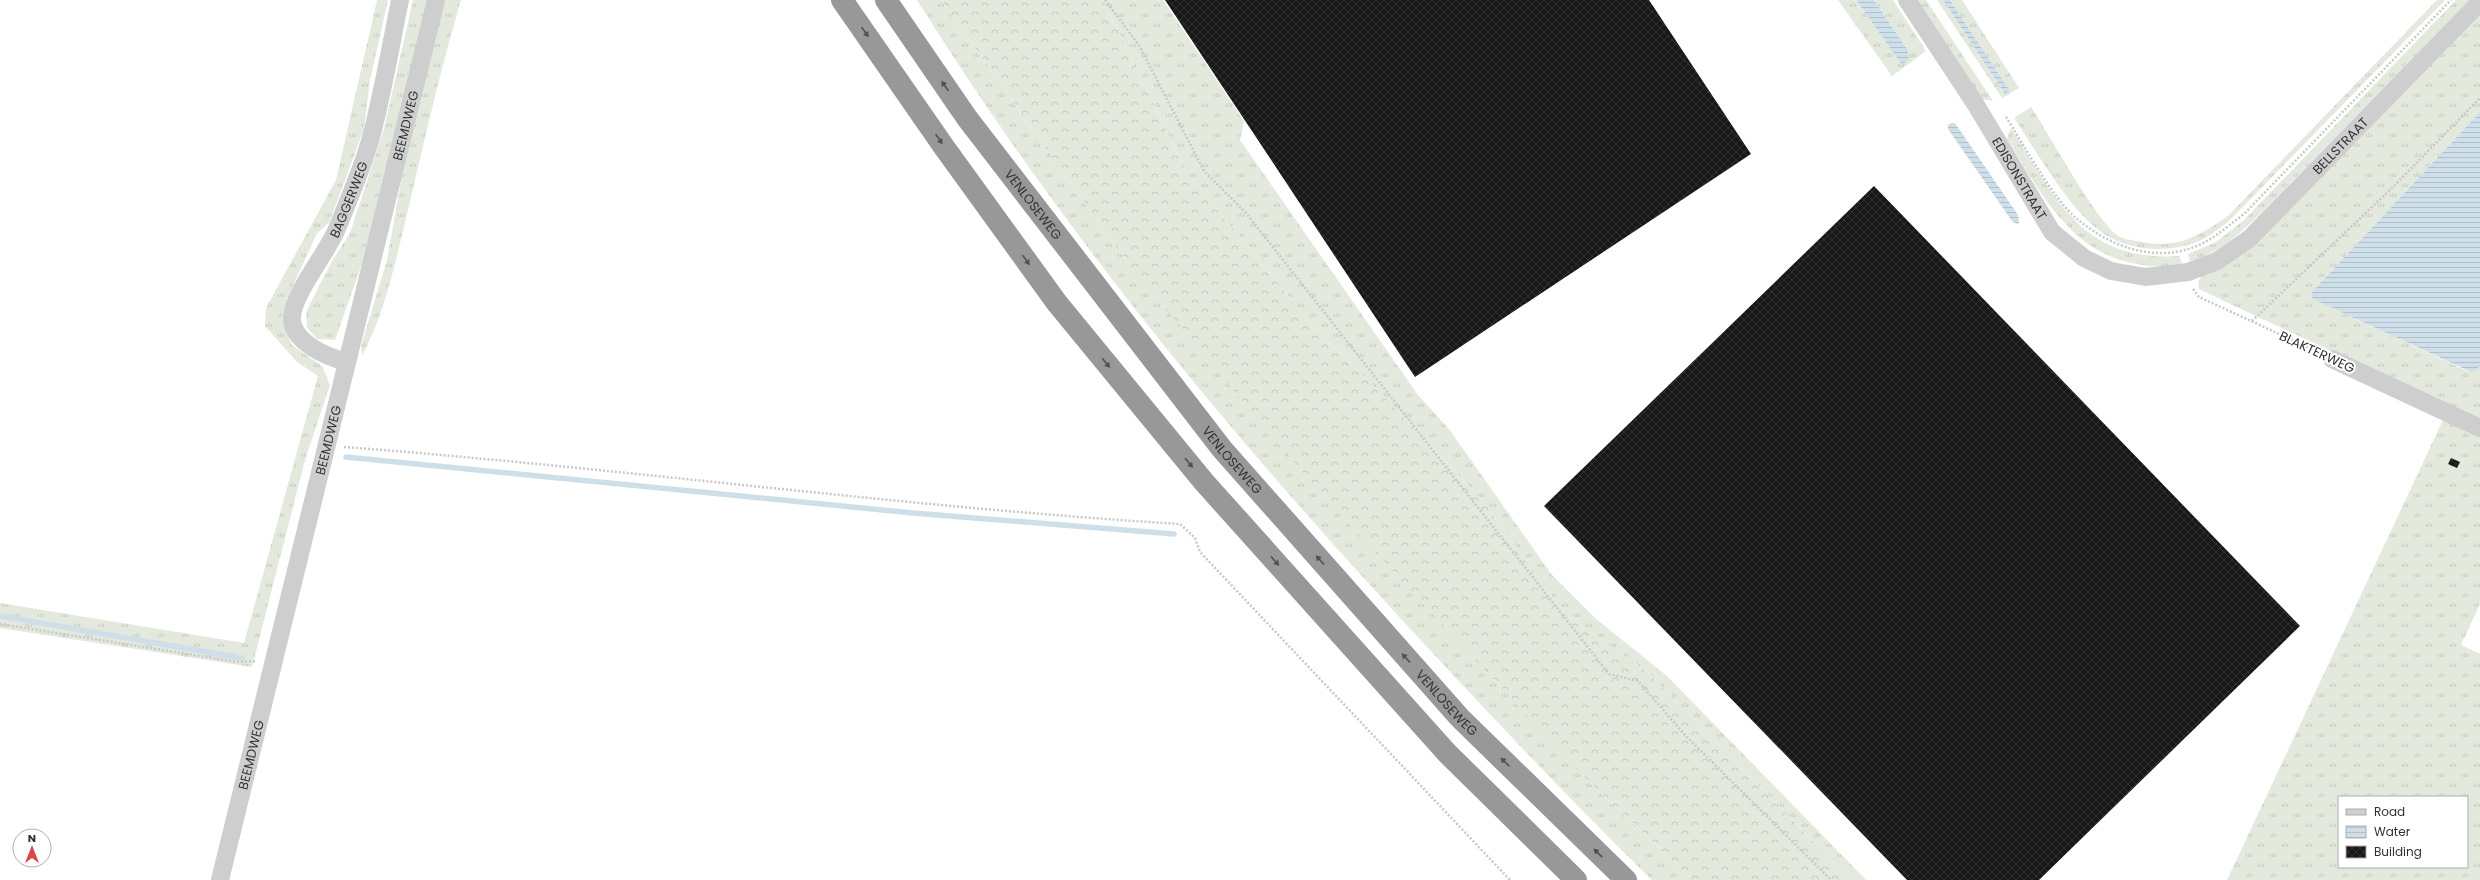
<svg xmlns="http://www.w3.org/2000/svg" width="2480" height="880" font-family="Poppins,sans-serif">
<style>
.grass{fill:url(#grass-tufts);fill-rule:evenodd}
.forest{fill:url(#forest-crowns)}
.water{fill:url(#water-rules)}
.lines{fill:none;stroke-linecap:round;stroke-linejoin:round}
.stream{stroke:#cfdfea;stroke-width:5.5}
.building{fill:url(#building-cross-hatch)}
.path{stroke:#c8c8c8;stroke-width:2.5;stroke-dasharray:2 2;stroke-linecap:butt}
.street{stroke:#cecece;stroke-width:18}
.highway{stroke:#989898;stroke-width:22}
.oneway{fill:#505050}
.labels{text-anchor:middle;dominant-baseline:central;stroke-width:4;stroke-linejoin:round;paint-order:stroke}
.street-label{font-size:13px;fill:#313131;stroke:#fff}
</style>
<defs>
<pattern id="grass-tufts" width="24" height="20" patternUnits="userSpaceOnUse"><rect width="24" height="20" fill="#e4e9de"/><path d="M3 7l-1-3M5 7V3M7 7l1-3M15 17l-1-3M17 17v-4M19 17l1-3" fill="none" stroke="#c4c8bf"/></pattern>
<pattern id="forest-crowns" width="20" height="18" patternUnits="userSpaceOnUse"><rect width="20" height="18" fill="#e4e9de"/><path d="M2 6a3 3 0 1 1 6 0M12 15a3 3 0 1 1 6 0" fill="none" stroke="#c4c8bf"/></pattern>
<pattern id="water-rules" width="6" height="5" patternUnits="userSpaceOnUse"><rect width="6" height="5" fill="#cfdfea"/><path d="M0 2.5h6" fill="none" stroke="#b2c0c9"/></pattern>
<pattern id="building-cross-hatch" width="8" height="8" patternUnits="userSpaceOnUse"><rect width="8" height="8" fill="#181818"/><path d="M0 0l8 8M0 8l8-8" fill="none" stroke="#313131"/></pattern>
</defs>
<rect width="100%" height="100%" fill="#fff"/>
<path class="grass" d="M377,0H388L370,80L364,129L329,223L317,233L287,299L283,315L285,328L292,345L322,366L330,385L305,460L252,667L0,628V603L244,643L318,376L297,362L265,326L266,308L336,180Z
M413,0H429L363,261L335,340L317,339L307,327L306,312L332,261L350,233L384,129Z
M442,0H461C441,68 425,137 409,206C396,258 387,308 362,356L361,346L387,260L411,125Z
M917,0H941L1126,261L1589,782L1693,880H1652C1571,801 1493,718 1416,635C1232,437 1060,229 917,0Z
M1103,0H1163L1244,121L1240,140L1418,395L1449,429L1552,575L1595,618L1667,676L1866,880H1851L1648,672L1565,615L1482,500L1395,408L1312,325L1187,173Z
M1838,0H1856L1902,65L1907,49L1874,0H1893L1926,51L1892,76Z
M1915,0H1926L1993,101L1980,99Z
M1937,0H1943L2005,94L2010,91L1950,0H1962L2019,88L2002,98Z
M2437,0H2445L2228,222C2218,229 2208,238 2197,242C2165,254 2123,251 2096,228C2065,202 2037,152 2014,118L2031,107C2047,131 2099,226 2120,237C2125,240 2133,240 2138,241C2177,250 2197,237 2228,216Z
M2456,0H2470L2261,213C2240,233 2219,254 2190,261L2188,254L2216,242L2244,220Z
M2480,14V112L2311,293L2314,299L2467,371H2474L2480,364V423L2423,394L2226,302L2199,289L2198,282L2202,275Z
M2011,128C2057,199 2081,262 2179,256L2182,263C2168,268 2151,267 2137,264C2070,253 2040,191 2007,139Z
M2444,418L2480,435V604L2461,645L2480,654V880H2227ZM2339,797H2467V867H2339Z"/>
<path class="forest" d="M941,0H1103L1187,173L1312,325L1395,408L1482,500L1565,615L1648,672L1851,880H1693L1589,782L1311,483L1126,261Z"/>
<path class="water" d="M1856,0H1874L1907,49L1909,59L1902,65Z
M1943,0H1950L2010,91L2005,94Z
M2480,112V364L2478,369L2471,372L2313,299L2311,293Z
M1951,123H1955L2018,215L2019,223L2017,224L2012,221L1948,129V125Z"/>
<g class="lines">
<path class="stream" d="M346,457L913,513L1174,534
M0,616L242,658"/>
</g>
<path class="building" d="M1165,0H1649L1751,154L1415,377Z
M1874,186L2300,626L2039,880H1907L1544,506Z
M2451,458L2460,462L2457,468L2448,464Z"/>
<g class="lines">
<path class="path" d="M1105,0L1139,45L1204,171L1246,213L1609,674L1638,681L1685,735L1831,880
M2006,117C2024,145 2053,199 2077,219C2111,247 2156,264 2199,245C2215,238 2229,225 2244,214L2451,0
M2193,289L2199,297L2316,351
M2252,321L2392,188L2480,98
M344,447C623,468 901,507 1180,524L1195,538L1200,552L1510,880
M0,624L238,662L256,661"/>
<g class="street">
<path id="s1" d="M1907,0L1976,105L2052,232L2084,258L2111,271L2146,277L2188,272L2217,261L2249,239L2480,2"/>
<path d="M2332,359L2480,428"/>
<path id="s2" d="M347,362C327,357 291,342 292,317C293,294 326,254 336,231C348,202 364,164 372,134C383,90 391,45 400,0"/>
<path id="s3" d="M220,880L436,0"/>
</g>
<g class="highway">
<path d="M842,0L944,147L1057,303L1204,482L1447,753L1576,880"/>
<path id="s4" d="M886,0L967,118L1222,449L1460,718L1626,880"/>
</g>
</g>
<defs><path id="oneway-solid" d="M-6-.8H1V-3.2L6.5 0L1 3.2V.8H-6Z"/></defs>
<g class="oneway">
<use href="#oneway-solid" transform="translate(865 32) rotate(55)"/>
<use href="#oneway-solid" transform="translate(945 86) rotate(-125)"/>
<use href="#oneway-solid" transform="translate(939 139) rotate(55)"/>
<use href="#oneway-solid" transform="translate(1026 260) rotate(54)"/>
<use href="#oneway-solid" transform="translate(1106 363) rotate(51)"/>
<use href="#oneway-solid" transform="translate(1189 463) rotate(51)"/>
<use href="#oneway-solid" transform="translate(1320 560) rotate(-132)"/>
<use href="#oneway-solid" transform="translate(1275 561) rotate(48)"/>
<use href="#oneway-solid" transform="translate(1406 658) rotate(-132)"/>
<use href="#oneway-solid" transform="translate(1505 762) rotate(-136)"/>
<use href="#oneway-solid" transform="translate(1598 853) rotate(-136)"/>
</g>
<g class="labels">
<g class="street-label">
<text stroke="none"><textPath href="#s3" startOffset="777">BEEMDWEG</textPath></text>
<text stroke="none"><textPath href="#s1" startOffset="623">BELLSTRAAT</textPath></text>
<text stroke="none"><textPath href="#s1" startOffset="211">EDISONSTRAAT</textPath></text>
<text stroke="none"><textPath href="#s2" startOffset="207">BAGGERWEG</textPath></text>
<text stroke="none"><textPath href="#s4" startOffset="252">VENLOSEWEG</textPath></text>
<text transform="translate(2317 352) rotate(25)">BLAKTERWEG</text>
<text stroke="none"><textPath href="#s3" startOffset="453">BEEMDWEG</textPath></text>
<text stroke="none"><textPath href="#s4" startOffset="576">VENLOSEWEG</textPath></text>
<text stroke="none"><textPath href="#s4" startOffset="900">VENLOSEWEG</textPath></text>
<text stroke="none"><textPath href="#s3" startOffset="129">BEEMDWEG</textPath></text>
</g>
</g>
<rect x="2338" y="796" width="130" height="72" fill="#ffffff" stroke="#adadad"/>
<rect x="2346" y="809" width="20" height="6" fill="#cecece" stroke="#adadad"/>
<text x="2374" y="816" font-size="12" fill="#313131">Road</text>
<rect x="2346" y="826" width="20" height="12" fill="url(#water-rules)" stroke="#adadad"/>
<text x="2374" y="836" font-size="12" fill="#313131">Water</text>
<rect x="2346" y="846" width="20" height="12" fill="url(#building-cross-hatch)" stroke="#adadad"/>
<text x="2374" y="856" font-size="12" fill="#313131">Building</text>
<g transform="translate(32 848)"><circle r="19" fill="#ffffff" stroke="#adadad"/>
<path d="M0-3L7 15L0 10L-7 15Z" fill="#d4474f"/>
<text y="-6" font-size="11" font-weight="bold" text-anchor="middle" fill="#313131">N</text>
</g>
</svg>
